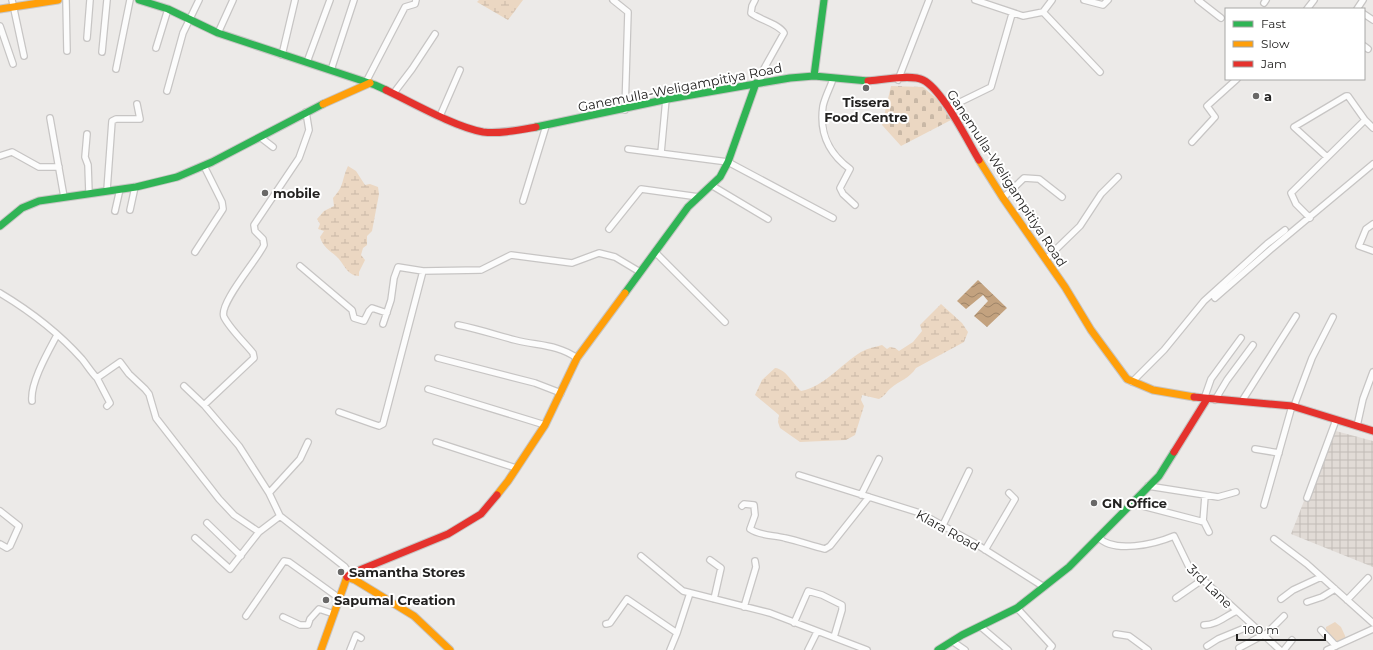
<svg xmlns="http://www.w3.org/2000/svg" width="1373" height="650" font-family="Montserrat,sans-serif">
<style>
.industrial{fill:url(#industrial-grid)}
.wetland{fill:url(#wetland-marsh)}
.cemetery{fill:url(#cemetery-stones)}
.park{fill:#ebd7c2}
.water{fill:url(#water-waves)}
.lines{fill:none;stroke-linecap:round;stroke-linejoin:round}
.street-casing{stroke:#c7c5c4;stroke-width:8}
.fast-casing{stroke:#c7c5c4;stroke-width:9}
.slow-casing{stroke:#c7c5c4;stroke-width:9}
.jam-casing{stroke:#c7c5c4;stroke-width:9}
.street{stroke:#fcfcfc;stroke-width:5.5}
.fast{stroke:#30b455;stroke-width:7}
.slow{stroke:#ff9f0a;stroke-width:7}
.jam{stroke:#e5322d;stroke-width:7}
.poi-dot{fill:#696867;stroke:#fff;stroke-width:1.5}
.labels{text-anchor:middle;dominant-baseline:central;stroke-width:4;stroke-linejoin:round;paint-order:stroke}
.street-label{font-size:13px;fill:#232221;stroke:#fff}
.poi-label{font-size:13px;font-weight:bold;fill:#232221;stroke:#fff;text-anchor:start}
</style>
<defs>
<pattern id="industrial-grid" width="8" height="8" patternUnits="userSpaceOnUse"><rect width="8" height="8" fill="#e1dbd6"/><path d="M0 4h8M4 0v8" fill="none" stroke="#c1bcb7"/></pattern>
<pattern id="wetland-marsh" width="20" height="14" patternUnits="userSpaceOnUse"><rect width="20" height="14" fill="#ebd7c2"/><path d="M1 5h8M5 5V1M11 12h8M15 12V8" fill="none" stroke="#c9b8a6"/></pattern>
<pattern id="cemetery-stones" width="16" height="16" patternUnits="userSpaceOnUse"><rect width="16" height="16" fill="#ebd7c2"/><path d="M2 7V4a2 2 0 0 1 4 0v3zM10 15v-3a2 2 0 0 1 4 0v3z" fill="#c9b8a6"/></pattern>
<pattern id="water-waves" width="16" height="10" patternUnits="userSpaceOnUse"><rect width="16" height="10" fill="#c3a27f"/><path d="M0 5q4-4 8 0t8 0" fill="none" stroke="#9e8468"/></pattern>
</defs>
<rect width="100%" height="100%" fill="#eceae8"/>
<path class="industrial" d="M1332,430L1373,441V567L1291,534Z"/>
<path class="wetland" d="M479,0H523L508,20L477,2Z
M348,166L356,171L365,185L370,184L378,187L379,194L372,231L367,236V245L363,248L361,255L365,260L359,272V276C347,276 344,263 336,256C329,250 323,247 320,237L324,231L318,229L320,224L317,219L324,211L334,206L333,198C345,185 341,181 348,166Z
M941,304L962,323L968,332L964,342L916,368C910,378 899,381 891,388C886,392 885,396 879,399L862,395L861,400L864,406L855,435L846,440L800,442L780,428L778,422L779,415L755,395L762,380L775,368C786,369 793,384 801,391C825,386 840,365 861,352C868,348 875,347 882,345L887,349L890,347L895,348L899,351L913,342L922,331L920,325Z"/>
<path class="cemetery" d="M891,86L923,87L937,99L951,120L901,146L882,125Z"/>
<path class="park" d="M1335,622L1341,627L1347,640L1336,645L1326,629V627Z"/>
<path class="water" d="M978,280L1007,308L987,327L974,316L988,301L983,295L966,309L957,301Z"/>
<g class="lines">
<defs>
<path id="street" d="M12,0L24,56
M66,0L67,51
M613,0L628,12L625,110
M755,0L752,6L751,13C760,20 779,24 784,33L761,74V83
M975,0L1023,16L1043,12L1052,0
M1084,0L1103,5L1108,0
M1198,0L1221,18
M1264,3L1266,0
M1307,9L1314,0
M1357,9L1363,0
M1043,12L1100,72
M1364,14L1373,20
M0,26L13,64
M218,33L233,0
M87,38L90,0
M1364,46L1368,49
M156,48L168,9
M102,52L107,0
M282,55L295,0
M307,62L330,0
M116,69L130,0
M331,70L354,0
M833,79C830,88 825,97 823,106C819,133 828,153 850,169L840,188L843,194L855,205
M898,80L929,0
M366,82L405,7L415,4L416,0
M167,91L183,33L199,0
M393,94L412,69L435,34
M948,108L991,87L1012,14
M440,116L460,70
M50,118L64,197
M87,134L85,157L88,165L89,193
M260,137L273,147
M1192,142L1215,117L1207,106L1237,79
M628,149L728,162L833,218
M661,153L666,99
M0,156L12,152L39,167H59
M1327,157L1294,127L1346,96H1348L1365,120
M711,185L768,219
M107,190L112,121L116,119H140L137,104
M1003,198L1024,178L1039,179L1062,197
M523,201L546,126
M130,210L135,187
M115,211L120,189
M1310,218L1296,204L1291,193L1365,120L1373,128
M1373,224L1366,229L1359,246L1373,251
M609,229L641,189L699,197
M195,252L223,209L222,202L204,166
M655,252L725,322
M1046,259L1080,226L1101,194L1118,177
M300,266L352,310L354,318L364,321L369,311L372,308L387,313
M0,293C30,311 58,332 82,359C87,365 91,372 97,378L120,362L129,374L145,389L149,394L156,418L219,499L234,515L259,532L280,516
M1215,298L1270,250L1373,164
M383,324L391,300L394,278L398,267L423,271
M458,325C478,329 496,335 515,340C538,346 557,344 577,358
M438,358L535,383L561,393
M97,378L110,403L107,406
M1132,382L1164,350L1204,301L1267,244L1285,230
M184,386L204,405L239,446L269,493L280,516L345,567L350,574
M428,389L545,425
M1204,399L1211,379L1241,338
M1215,400L1227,380L1253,345
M32,401C30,383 48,352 57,335
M1242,401L1296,316
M204,405L254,358L253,353C245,343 230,329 224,317C218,304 258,259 264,245L263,239L255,231L254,225L299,158L309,130L306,112
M1294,406L1312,358L1333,317
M339,412L373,424L379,426L383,424L423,271L481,270L511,255L572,263L599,253L615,257L640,272
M1357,426L1363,399L1373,372
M436,442L516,468
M1255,449L1279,453
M799,475L920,513L976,544L1044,587
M1148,486L1218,497L1236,492
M269,493L300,459L308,442
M861,495L879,459
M1307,498L1336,420
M1131,503L1204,522L1209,532
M1264,505L1292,406
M742,506L744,504L754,505L755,515L750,529C760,536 774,535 785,538C799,541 812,546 825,549L830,546L869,497
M0,511L19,526L10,546L7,548L0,544
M1203,522L1205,496
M207,523L241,556
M943,525L969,471
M1098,537C1114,554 1155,544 1174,536L1189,567L1280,650
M195,538L230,569L259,532
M1274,539L1307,564L1373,623
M985,550L1015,499L1009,493
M641,556L683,591L770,613L867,650
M710,560L721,568L714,599
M1176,598L1202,580
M1281,599L1293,590L1321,577
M1347,600L1368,578
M1307,602L1322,597L1335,589
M744,607L756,567L755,561
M1017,608L1052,646L1049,650
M246,616L284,561L289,562L339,598
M283,617L300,625H308L310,619L319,609L334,614
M794,623L808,591L822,595L842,605V610L834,637
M606,624L610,623L627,599L677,633L690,593
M1204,625C1217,625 1225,616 1237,611
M981,627L1008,650
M1321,630L1336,646
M1116,634L1129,636L1148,650
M952,641L965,650
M1207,646L1218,639L1252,625
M1239,648L1267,633L1284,616
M350,650L356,635L361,638
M670,650L677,633
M808,650L817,632
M1284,650L1292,640
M1327,650L1373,629"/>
<path id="fast" d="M139,0L168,9L218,33L375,85L386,90
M814,76L824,0
M536,127L668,99L790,78L814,76L868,81
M0,226L22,208L39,201L136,187L177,177L212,162L323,104
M625,293L688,207L720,177L728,162L756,83
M938,650L962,635L1017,608L1069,567L1159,476L1174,452"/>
<path id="slow" d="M0,9L58,0
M323,104L370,83
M979,160L1003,198L1065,287L1091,330L1127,379L1153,390L1194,397
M497,495L508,481L545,425L577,358L625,293
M347,577L355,580L414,616L450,650
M321,650L347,577"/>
<path id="jam" d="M868,81C881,80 911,74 923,80C942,89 967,140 979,160
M386,90C413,103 455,127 483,132C500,134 519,130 536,127
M1194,397L1292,406L1373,431
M1174,452L1207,399
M347,577L350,574L448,534L481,514L497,495"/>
</defs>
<use href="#street" class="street-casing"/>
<use href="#fast" class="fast-casing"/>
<use href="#slow" class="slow-casing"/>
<use href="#jam" class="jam-casing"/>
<use href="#street" class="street"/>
<use href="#fast" class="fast"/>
<use href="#slow" class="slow"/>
<use href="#jam" class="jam"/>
</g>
<g class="poi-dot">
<circle cx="866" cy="88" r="4"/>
<circle cx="1256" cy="96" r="4"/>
<circle cx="265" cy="193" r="4"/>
<circle cx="1094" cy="503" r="4"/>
<circle cx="341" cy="572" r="4"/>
<circle cx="326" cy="600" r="4"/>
</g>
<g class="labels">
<g class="street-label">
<text transform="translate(680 87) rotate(-11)">Ganemulla-Weligampitiya Road</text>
<text transform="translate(1007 178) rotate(57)">Ganemulla-Weligampitiya Road</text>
<text transform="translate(948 530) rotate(29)">Klara Road</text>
<text transform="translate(1210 586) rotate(44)">3rd Lane</text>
</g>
<g class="poi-label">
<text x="1264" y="96">a</text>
<text x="866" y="102" text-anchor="middle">Tissera<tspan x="866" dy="15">Food Centre</tspan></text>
<text x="273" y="193">mobile</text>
<text x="1102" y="503">GN Office</text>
<text x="349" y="572">Samantha Stores</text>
<text x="334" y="600">Sapumal Creation</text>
</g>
</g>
<rect x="1225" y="8" width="140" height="72" fill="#ffffff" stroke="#a7a7a6"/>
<rect x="1233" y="21" width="20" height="6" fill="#30b455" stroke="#a7a7a6"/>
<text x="1261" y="28" font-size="12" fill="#232221">Fast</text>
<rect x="1233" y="41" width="20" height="6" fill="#ff9f0a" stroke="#a7a7a6"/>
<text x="1261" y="48" font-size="12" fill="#232221">Slow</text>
<rect x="1233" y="61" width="20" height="6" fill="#e5322d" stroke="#a7a7a6"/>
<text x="1261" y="68" font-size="12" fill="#232221">Jam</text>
<path d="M1237 634v6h88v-6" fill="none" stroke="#232221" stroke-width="2"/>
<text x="1243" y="634" font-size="12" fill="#232221" stroke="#ffffff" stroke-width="3" paint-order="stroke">100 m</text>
</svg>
